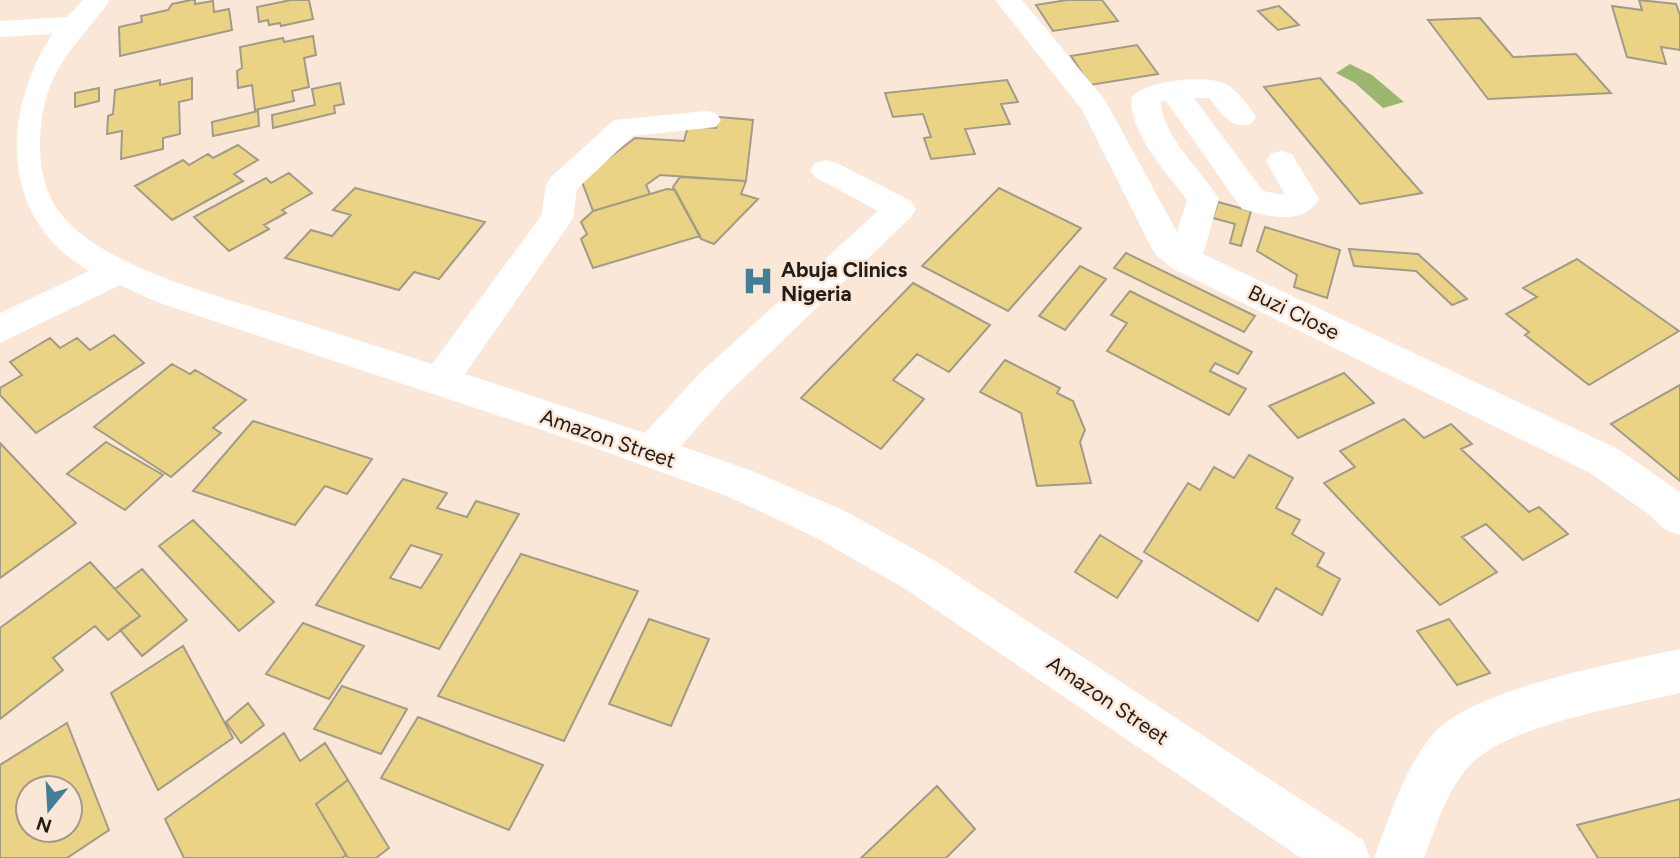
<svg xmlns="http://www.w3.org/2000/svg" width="1680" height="858" font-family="Figtree,sans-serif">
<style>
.water{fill:#9bb66f}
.building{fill:#ebd386;stroke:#a19b87;stroke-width:2;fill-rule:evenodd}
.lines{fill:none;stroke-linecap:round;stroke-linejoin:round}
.minor{fill:#fff;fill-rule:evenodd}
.labels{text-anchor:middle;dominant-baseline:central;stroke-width:5;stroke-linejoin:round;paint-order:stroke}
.poi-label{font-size:21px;font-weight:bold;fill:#231c17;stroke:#fbe7d8;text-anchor:start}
.street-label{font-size:21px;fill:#231c17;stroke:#fbe7d8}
</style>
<rect width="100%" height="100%" fill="#fbe7d8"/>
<path class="water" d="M1350,64L1372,75L1404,102L1383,108L1355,83L1336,73Z"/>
<path class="building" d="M191,0H195V4L213,1L214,12L229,9L232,30L120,56L119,27L142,22L141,16L168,10L172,4Z
M291,0H309L313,19L281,26L280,23L269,25L268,20L259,22L257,7Z
M1067,0H1102L1118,21L1053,31L1036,5Z
M1639,0L1676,4L1680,15V50L1661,47L1666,64L1627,57L1612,6L1642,10Z
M1279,6L1299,25L1278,30L1258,11Z
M1480,18L1513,57L1576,54L1611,93L1488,99L1428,20Z
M313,36L316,55L304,58L309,87L292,91L294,101L255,110L252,85L238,88L237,71L242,68L240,47L283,38L284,42Z
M1137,45L1158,74L1090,85L1071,56Z
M192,78V99L179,102L180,134L163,138V149L121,159L122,131L107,134L108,116L113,114L115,90L160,80V85Z
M1320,78L1422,193L1360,204L1264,87Z
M1007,80L1018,102L1001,104L1010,124L965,129L975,154L931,159L924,138L931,137L923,114L893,117L885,93Z
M340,83L344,104L334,106L335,113L273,128L272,115L315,105L312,89Z
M99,88V101L75,107V93Z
M258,111L259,126L213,136L212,122Z
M719,117L753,120L746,181L660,175L646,185L650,194L593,211L581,179L635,138L684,141L688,126L716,128Z
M238,145L258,160L234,174L243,181L172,220L135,186L183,160L189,165L208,154L213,158Z
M289,173L312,193L282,210L286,213L264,225L269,229L229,251L194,217L266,178L271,183Z
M680,177L746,181L741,194L758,199L714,244L701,239L673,187Z
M355,188L485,222L439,279L414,272L399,290L285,258L311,230L332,236L351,215L333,210Z
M999,188L1081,228L1008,311L922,266Z
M667,189L675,190L700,236L593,268L581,239L587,234L581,222L593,211Z
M1218,202L1251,211L1241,246L1230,243L1235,224L1213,218Z
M1265,227L1340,250L1327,298L1294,287L1297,275L1257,251Z
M1349,249L1418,254L1467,299L1452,305L1416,271L1354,266Z
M1126,253L1255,316L1244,332L1114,268Z
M1577,259L1679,331L1589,385L1525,335L1529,332L1506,314L1537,297L1523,288Z
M1080,266L1106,279L1065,330L1039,316Z
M913,283L990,325L949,372L917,354L893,380L924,399L881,449L801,398Z
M1130,291L1252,352L1238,374L1215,363L1210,371L1246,389L1229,415L1107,351L1127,323L1111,315Z
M114,335L144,363L36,433L0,395V388L22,375L10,362L50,338L60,348L77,338L90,350Z
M1005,360L1060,388L1057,393L1073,401L1085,430L1080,442L1091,483L1037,486L1021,413L980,392Z
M172,364L190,374L195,370L246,400L213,428L221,433L171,477L94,427Z
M1344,373L1374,403L1298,438L1269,406Z
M1680,385V481L1611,424Z
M1404,419L1424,438L1451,424L1472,444L1461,449L1529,512L1539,507L1568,534L1523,560L1486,524L1462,537L1497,572L1440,605L1324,483L1355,467L1340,451Z
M253,421L372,459L347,494L325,486L295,525L193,491Z
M106,442L163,475L125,510L67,474Z
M0,443L76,523L0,578Z
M1249,455L1293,478L1276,508L1300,520L1292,534L1324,553L1317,566L1340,579L1322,615L1276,588L1258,621L1144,552L1188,483L1200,490L1214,467L1234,478Z
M403,479L447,493L437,508L467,517L476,501L519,514L439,649L316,605ZM411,545L442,555L421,588L390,578Z
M193,520L274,602L239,631L159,546Z
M1100,535L1142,561L1117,598L1075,572Z
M521,554L638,591L564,741L438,696Z
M90,562L140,616L108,640L95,626L53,658L63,670L0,719V628Z
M142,569L187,620L142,656L120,630L140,616L115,589Z
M649,619L709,639L671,726L609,704Z
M1449,619L1490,673L1457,685L1417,631Z
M303,623L364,646L329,699L266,674Z
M183,646L233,738L158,790L111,693Z
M342,686L407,709L381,754L314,729Z
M248,703L264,725L241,743L226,722Z
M418,717L543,765L509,830L381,778Z
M67,723L109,830L67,858H0V765ZM28,788H70V830H28Z
M284,733L300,761L325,743L348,780L316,804L346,855L342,858H184L165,819Z
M348,780L389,848L376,858H348L316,804Z
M937,786L975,829L946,858H861Z
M1680,799V858H1598L1577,825Z"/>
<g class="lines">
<path class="minor" d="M83,0H110C88,32 61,54 48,92C36,129 35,182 61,214C101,266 213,294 275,314C327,330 380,347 432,364L541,216L546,185L551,177L614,120L706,111L716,113L721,120L716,127L633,136L577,189L573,218L568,226L465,374L645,433L698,375L878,211L815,177L810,170L815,163L826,160L837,163L911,201L916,209L911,217L724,397L681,446L755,472L847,512L937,562L1363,840L1370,858H1301L907,590L817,538L727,496L587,445L157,302L120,285L0,343V313L89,271C0,219 0,116 52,34L0,37V21L67,17Z
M995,0H1022L1105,100L1177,232L1187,200C1166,172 1130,134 1131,98C1144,80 1207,74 1226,84C1237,90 1249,106 1256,117L1251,124C1230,129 1222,114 1209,98H1194L1263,191L1285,195L1266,161L1270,154L1281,151L1292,154L1319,199C1302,227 1268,216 1242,209L1166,101L1161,102C1161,135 1203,172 1219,199L1203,254L1618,449L1680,492V535L1666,530L1647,513L1590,473L1173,269L1156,255L1151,247L1082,110Z
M1680,649V693C1626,706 1505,725 1469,766C1446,792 1436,827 1424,858H1374C1390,816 1404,768 1434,733C1474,688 1620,662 1680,649Z"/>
</g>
<defs>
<symbol id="hospital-bare" viewBox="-9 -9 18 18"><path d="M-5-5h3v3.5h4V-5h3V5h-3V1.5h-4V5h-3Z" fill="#427e95" stroke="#fbe7d8" stroke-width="2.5" paint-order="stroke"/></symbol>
</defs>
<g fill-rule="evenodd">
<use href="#hospital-bare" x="736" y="259" width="44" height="44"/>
</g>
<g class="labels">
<g class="poi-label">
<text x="781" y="269">Abuja Clinics<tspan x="781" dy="24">Nigeria</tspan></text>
</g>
<g class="street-label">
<text transform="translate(1294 312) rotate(26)">Buzi Close</text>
<text transform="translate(608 438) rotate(19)">Amazon Street</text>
<text transform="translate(1108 700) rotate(34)">Amazon Street</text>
</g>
</g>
<g transform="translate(49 809) rotate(198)"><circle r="33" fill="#fbe7d8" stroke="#a5968b" stroke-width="2"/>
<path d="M0-5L12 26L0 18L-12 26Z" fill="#427e95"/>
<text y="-10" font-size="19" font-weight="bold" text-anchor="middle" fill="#231c17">N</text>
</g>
</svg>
